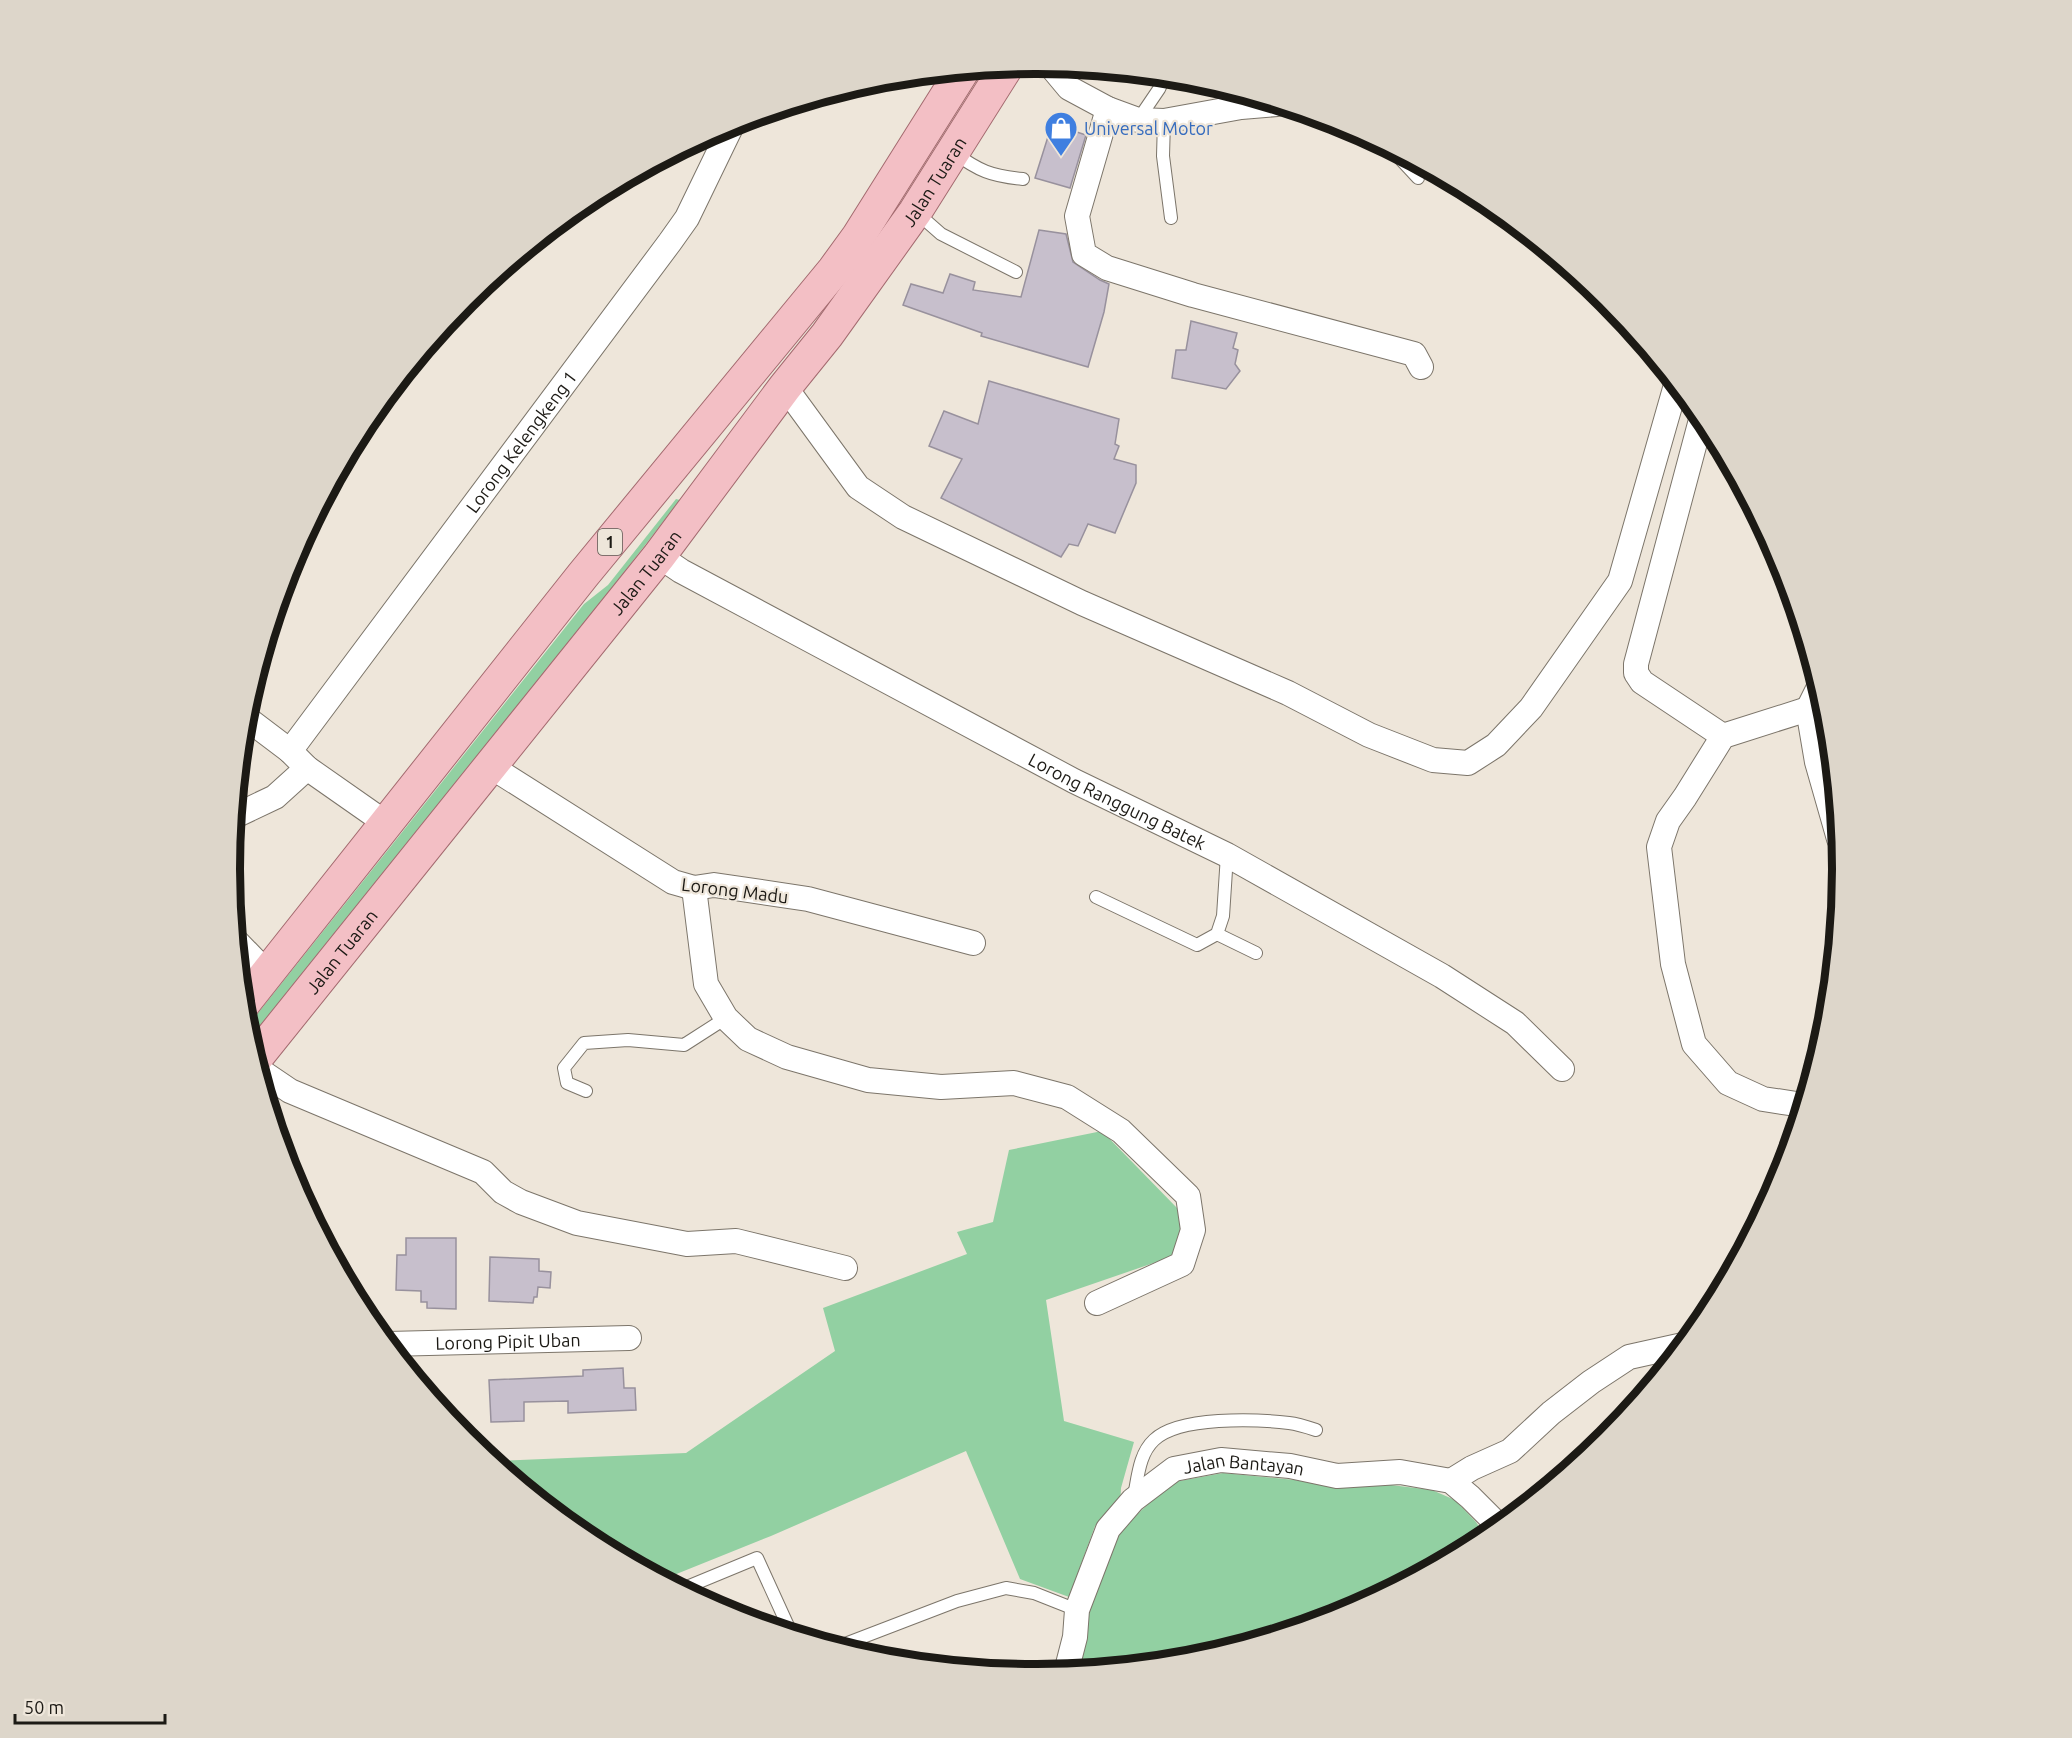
<svg xmlns="http://www.w3.org/2000/svg" width="2072" height="1738" font-family="Ubuntu,sans-serif">
<style>
.green{fill:#92d0a2}
.building{fill:#c7bfcc;stroke:#98919d;stroke-width:1.5}
.lines{fill:none;stroke-linecap:round;stroke-linejoin:round}
.lane-casing{stroke:#7c756a;stroke-width:14}
.street-casing{stroke:#7c756a;stroke-width:26}
.primary-casing{stroke:#a36a6f;stroke-width:35}
.lane{stroke:#fff;stroke-width:12}
.street{stroke:#fff;stroke-width:24}
.primary{stroke:#f3bfc5;stroke-width:33}
.labels{text-anchor:middle;dominant-baseline:central;stroke-width:4.5;stroke-linejoin:round;paint-order:stroke}
.shield{fill:#eee6da;stroke:#5b5750;stroke-width:1.5}
.shield-label{font-size:16px;font-weight:bold;fill:#1c1a15}
.shop-label{font-size:18px;fill:#366cbe;stroke:#eee6da;text-anchor:start}
.street-label{font-size:18px;fill:#1c1a15;stroke:#eee6da}
.rim{fill:none;stroke:#1c1a15;stroke-width:8}
</style>
<rect width="100%" height="100%" fill="#eee6da"/>
<path class="green" d="M676,499L680,500L594,611L250,1040L246,1028L584,604L608,585Z
M1102,1131L1177,1208L1184,1233L1171,1257L1046,1300L1064,1421L1134,1442L1121,1488L1120,1506L1095,1526L1069,1597L1020,1579L966,1451L771,1536L664,1579L588,1539L493,1461L686,1453L835,1351L823,1308L967,1254L957,1232L993,1222L1009,1150Z
M1223,1473L1295,1480L1339,1488L1391,1485L1432,1490L1455,1500L1476,1522L1486,1537L1344,1614L1193,1660L1078,1671L1089,1610L1121,1530L1148,1504L1174,1482Z"/>
<path class="building" d="M1052,124L1086,135L1070,188L1035,178Z
M1039,230L1066,234L1073,262L1100,280L1109,284L1104,312L1088,367L981,336L982,333L903,305L911,284L943,293L950,274L975,282L973,290L1021,297Z
M1191,321L1237,333L1233,348L1238,350L1235,364L1240,371L1226,389L1172,378L1176,350H1186Z
M989,381L1119,419L1115,444L1119,446L1114,459L1136,465V483L1115,533L1088,524L1078,546L1069,544L1061,557L941,498L962,459L929,446L944,411L978,424Z
M406,1238H456V1309L427,1308V1302H421V1291L396,1290L397,1255H406Z
M490,1257L539,1259V1271L551,1272L550,1288L538,1287L537,1297H534L533,1303L489,1301Z
M623,1368L624,1388H635L636,1410L568,1413V1401L524,1402V1421L491,1422L489,1380L583,1376V1370Z"/>
<g class="lines">
<defs>
<path id="lane" d="M1138,120L1159,89L1165,76
M1164,121L1163,156L1171,218
M1392,150L1418,178
M953,152C979,171 991,176 1023,179
M916,212L941,234L1016,272
M1096,897L1197,945L1217,934L1223,916L1227,855
M1217,934L1256,953
M586,1091L567,1083L564,1068L584,1043L628,1040L684,1045L726,1018
M1134,1496C1138,1477 1139,1454 1154,1440C1179,1416 1256,1419 1289,1423C1298,1424 1307,1427 1316,1430
M682,1589L757,1558L788,1626
M837,1647L957,1601L1006,1588L1034,1593L1077,1610"/>
<g id="street">
<path d="M1049,64L1069,88L1108,109L1138,120L1164,121L1241,107L1277,104"/>
<path d="M1108,109L1077,216L1084,254L1107,268L1193,295L1414,354L1421,367"/>
<path d="M785,387L858,487L903,517L1082,603L1288,693L1369,735L1433,760L1468,763L1496,745L1531,708L1620,581L1676,385"/>
<path d="M1702,416L1636,664V673L1642,682L1723,736"/>
<path id="s1" d="M659,556L681,571L1074,781L1227,855L1442,976L1515,1023L1562,1069"/>
<path d="M1808,709L1817,762L1839,839"/>
<path d="M1808,709L1819,687"/>
<path d="M245,717L290,751L307,768L387,824"/>
<path id="s2" d="M290,751L670,242L687,218L733,123"/>
<path d="M490,766L673,882L694,888L714,885L808,899L973,943"/>
<path d="M235,816L275,797L307,768"/>
<path d="M694,888L706,984L726,1018L748,1039L787,1057L868,1080L941,1087L1014,1083L1067,1097L1121,1131L1188,1196L1193,1230L1182,1264L1097,1303"/>
<path d="M237,942L267,973"/>
<path d="M259,1070L290,1091L483,1172L503,1192L521,1202L577,1223L687,1244L736,1241L845,1268"/>
<path d="M1803,1105L1763,1099L1728,1083L1694,1044L1673,964L1659,847L1668,821L1685,797L1723,736L1808,709"/>
<path id="s3" d="M388,1344L629,1338"/>
<path d="M1451,1481L1472,1468L1510,1451L1551,1413L1591,1382L1629,1357L1683,1345"/>
<path id="s4" d="M1066,1672L1075,1637L1077,1610L1108,1529L1133,1500L1174,1469L1221,1460L1290,1466L1337,1476L1400,1472L1451,1481L1470,1497L1499,1526"/>
</g>
<g id="primary">
<path d="M243,1004L583,575L834,270L858,237L963,70"/>
<path id="s5" d="M255,1059L659,556L785,387L827,335L915,212L1007,66"/>
</g>
</defs>
<use href="#lane" class="lane-casing"/>
<use href="#street" class="street-casing"/>
<use href="#primary" class="primary-casing"/>
<use href="#lane" class="lane"/>
<use href="#street" class="street"/>
<use href="#primary" class="primary"/>
</g>
<defs>
<symbol id="shop-pin" viewBox="-11 -11 22 30"><path d="M0 17L-7.5 6A9.5 9.5 0 1 1 7.5 6Z" fill="#3f7fe0" stroke="#eee6da"/><path d="M-5-2.5h2.3a2.7 3.5 0 0 1 5.4 0H5L5.5 6h-11ZM-1.5-2.5h3a1.5 2.3 0 0 0-3 0Z" fill="#fff"/></symbol>
</defs>
<g fill-rule="evenodd">
<use href="#shop-pin" x="1042" y="109" width="38" height="52"/>
</g>
<g class="labels">
<rect class="shield" x="598" y="529" width="24" height="26" rx="4.5"/>
<g class="shield-label">
<text x="610" y="542">1</text>
</g>
<g class="shop-label">
<text x="1084" y="128">Universal Motor</text>
</g>
<g class="street-label">
<text stroke="none"><textPath href="#s5" startOffset="1110">Jalan Tuaran</textPath></text>
<text stroke="none"><textPath href="#s2" startOffset="386">Lorong Kelengkeng 1</textPath></text>
<text stroke="none"><textPath href="#s5" startOffset="624">Jalan Tuaran</textPath></text>
<text stroke="none"><textPath href="#s1" startOffset="520">Lorong Ranggung Batek</textPath></text>
<text transform="translate(735 890) rotate(7)">Lorong Madu</text>
<text stroke="none"><textPath href="#s5" startOffset="138">Jalan Tuaran</textPath></text>
<text stroke="none"><textPath href="#s3" startOffset="120">Lorong Pipit Uban</textPath></text>
<text stroke="none"><textPath href="#s4" startOffset="310">Jalan Bantayan</textPath></text>
</g>
</g>
<path d="M0 0H2072V1738H0ZM1035 74H1037A795 795 0 0 1 1832 869V869A795 795 0 0 1 1037 1664H1035A795 795 0 0 1 240 869V869A795 795 0 0 1 1035 74Z" fill="#ddd6ca" fill-rule="evenodd"/>
<path class="rim" d="M1035 74H1037A795 795 0 0 1 1832 869V869A795 795 0 0 1 1037 1664H1035A795 795 0 0 1 240 869V869A795 795 0 0 1 1035 74Z"/>
<path d="M15 1714v9h150v-9" fill="none" stroke="#1c1a15" stroke-width="3"/>
<text x="24" y="1714" font-size="18" fill="#1c1a15" stroke="#eee6da" stroke-width="4.5" paint-order="stroke">50 m</text>
</svg>
